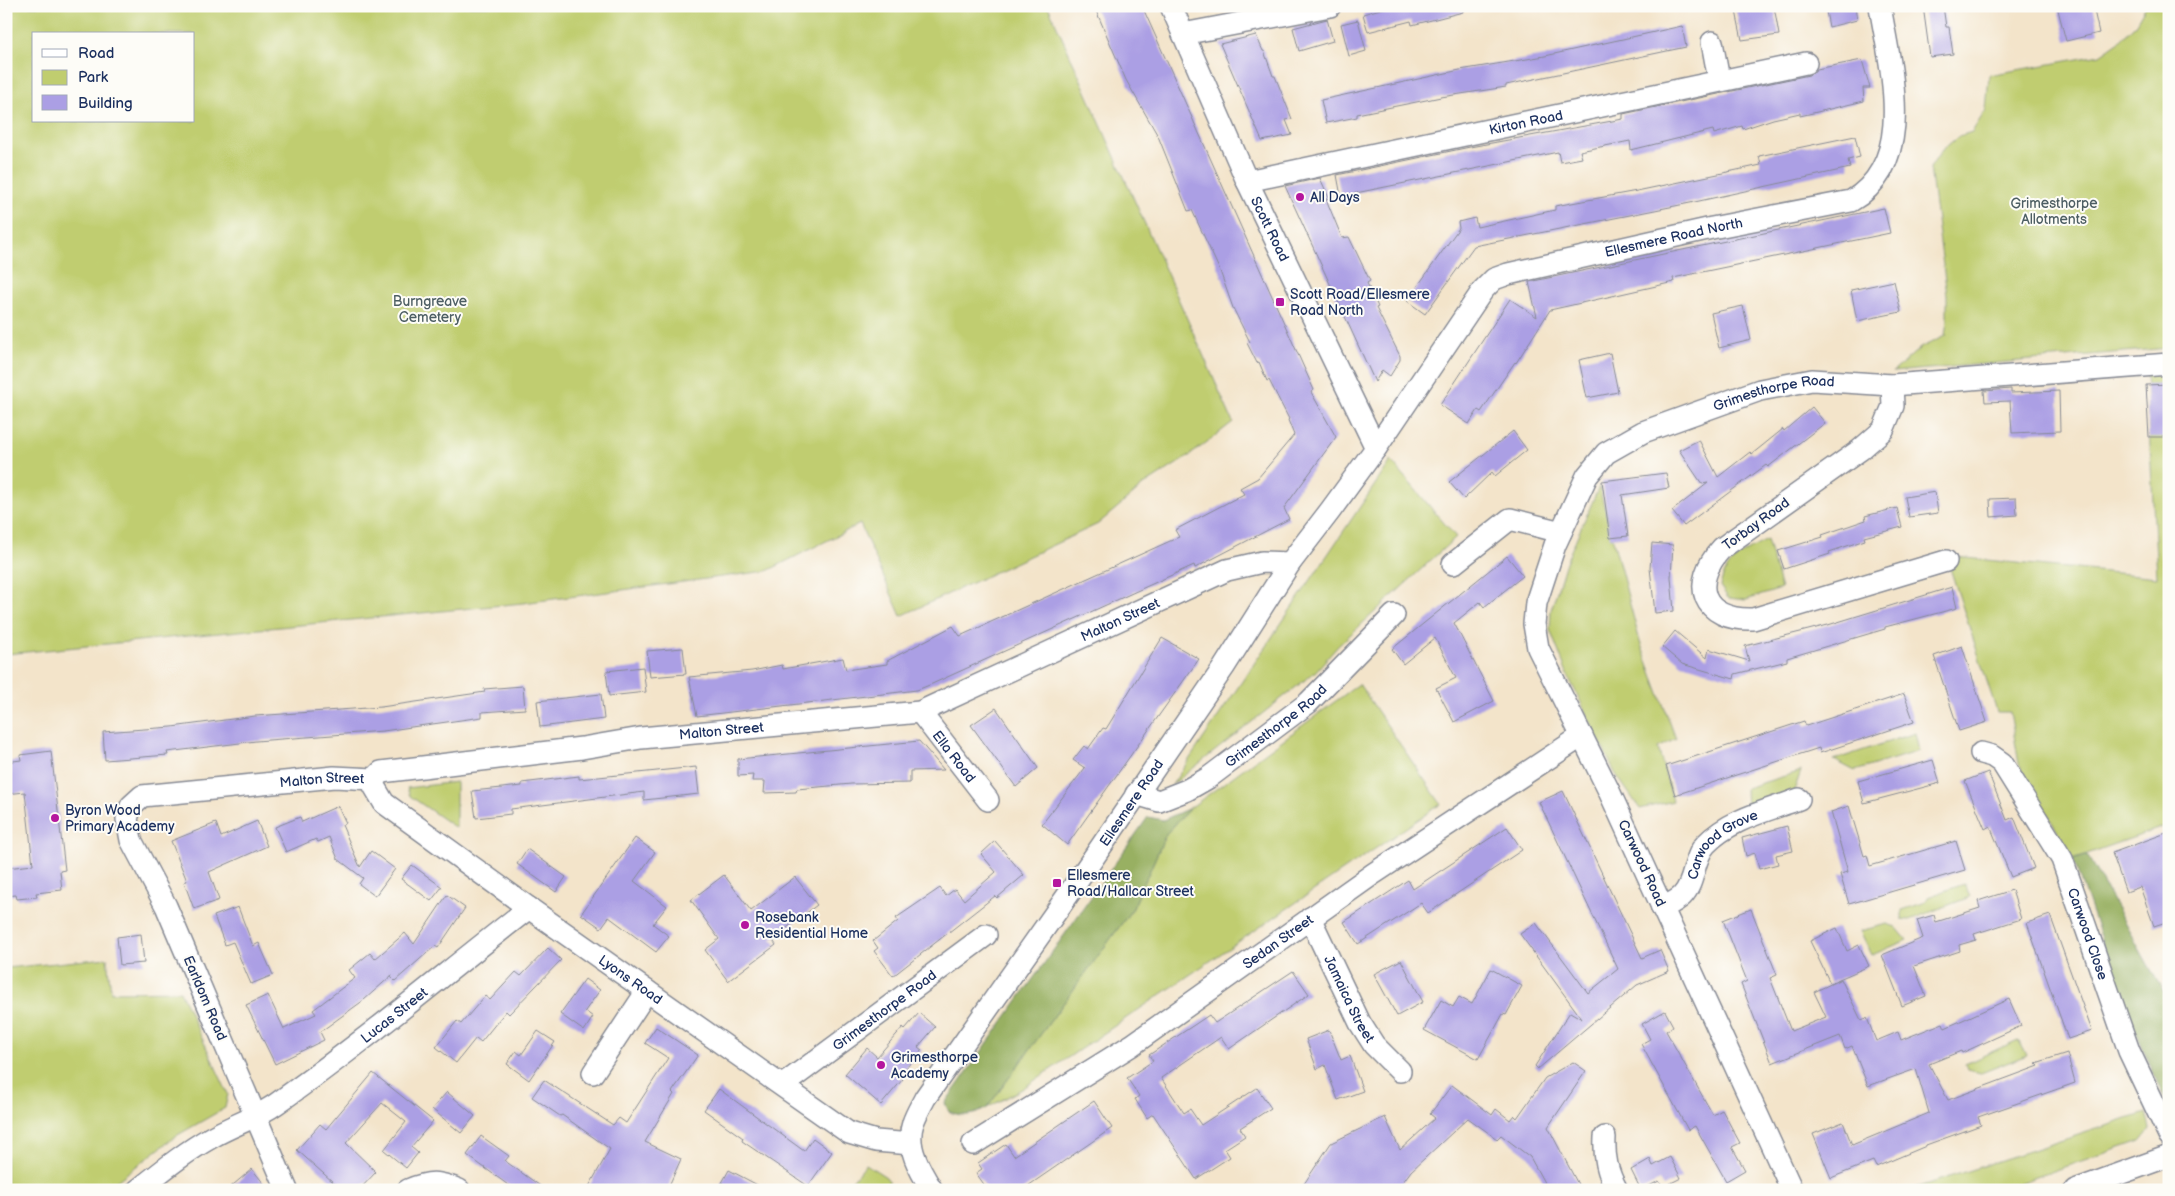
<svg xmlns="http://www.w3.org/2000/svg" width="2175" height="1196" font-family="'Balsamiq Sans',sans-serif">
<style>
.green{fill:#c0cd6f;stroke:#6e7e66;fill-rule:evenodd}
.forest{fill:#98b062;stroke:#5a7060}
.building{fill:#ab9fe4}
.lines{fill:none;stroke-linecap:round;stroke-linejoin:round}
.street-casing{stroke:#878a94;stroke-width:24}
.street{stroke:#fff;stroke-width:21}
.poi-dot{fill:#b5179e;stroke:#fdfcf7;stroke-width:2}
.labels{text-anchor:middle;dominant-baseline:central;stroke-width:4;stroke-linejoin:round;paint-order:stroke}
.street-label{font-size:14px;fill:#1b2f5e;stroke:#fdfcf7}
.poi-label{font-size:14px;fill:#1b2f5e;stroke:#fdfcf7;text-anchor:start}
.park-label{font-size:14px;fill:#4d5e63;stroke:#fdfcf7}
</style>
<rect width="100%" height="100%" fill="#fdfcf7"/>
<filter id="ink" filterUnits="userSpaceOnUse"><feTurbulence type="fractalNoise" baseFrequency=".02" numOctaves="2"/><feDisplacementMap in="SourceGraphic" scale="10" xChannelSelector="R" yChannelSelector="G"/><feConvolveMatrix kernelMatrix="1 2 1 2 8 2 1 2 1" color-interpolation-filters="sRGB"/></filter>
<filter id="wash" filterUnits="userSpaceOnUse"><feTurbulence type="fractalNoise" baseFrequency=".0096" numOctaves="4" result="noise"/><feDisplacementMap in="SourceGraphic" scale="20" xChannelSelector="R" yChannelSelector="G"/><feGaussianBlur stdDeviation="1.12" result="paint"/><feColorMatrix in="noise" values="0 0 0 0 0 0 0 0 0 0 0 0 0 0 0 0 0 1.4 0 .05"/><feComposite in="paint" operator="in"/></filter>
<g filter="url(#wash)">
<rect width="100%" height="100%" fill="#f3e4ca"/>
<path class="green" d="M6,6H1048L1233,422L1189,456L1144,485L1098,524L901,616L860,524L767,571L523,603L6,654ZM34,34H194V121H34Z
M2146,6H2169V348L1893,372L1920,348L1947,335H1945L1947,321V295L1930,168L1942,150L1959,136L1972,132L1986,110L1989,75L2100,55L2121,40L2135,25Z
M2169,372V825L2073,859L2019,764L2010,712H1997L1946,556L2157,577L2146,373Z
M1391,461L1456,537L1338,646L1315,672L1172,785Z
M1599,487L1640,642L1676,739L1658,748L1673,801L1640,809L1615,773L1569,678L1550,630L1551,610L1566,562Z
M1767,540L1781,589L1746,600L1728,598L1720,586C1727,558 1744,553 1767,540Z
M1359,684L1441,804L1022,1089L987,1108L1133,908L1166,834L1190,808Z
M1915,733L1919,751L1855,771L1834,760Z
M1801,771L1794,791L1747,810L1746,788Z
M456,782V828L410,796L407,788Z
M1964,884L1970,897L1909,920L1902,919V910L1926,902L1928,897Z
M1887,924L1896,927L1907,940L1872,955L1860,931Z
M107,958L111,992L180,991L228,1094L225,1108L176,1136L105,1190H6V968Z
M2018,1040L2027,1055L1981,1073L1967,1070L1965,1064Z
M2146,1113L2150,1129L2140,1141L1999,1190H1909Z
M866,1164L886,1177L889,1181L887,1190H844Z"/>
<path class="forest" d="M1190,808L1166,834L1133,908L987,1108C973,1116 965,1117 949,1112L945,1103L1148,817L1163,820Z
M2087,855L2169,1002V1109L2122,999L2073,859Z"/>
<g id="blocks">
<path class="building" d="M1094,6H1142L1314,390L1311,392L1336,437L1284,508L1289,519L1195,568L1194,565L932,684L917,690L697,716L689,677L752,671L782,665L783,669L843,658L846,670L887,664V661L953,626L960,636L1179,537L1175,530L1244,494L1240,488L1258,478L1294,435L1288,420L1289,419L1269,380L1267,381L1259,362L1257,363L1247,343L1250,342L1233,308L1220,271L1192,210L1188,211L1158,136L1126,80Z
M1391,6H1462L1463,12L1412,25L1411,21L1368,32L1363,14Z
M1735,6H1774L1779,35L1742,40Z
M1825,6H1855L1857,20L1829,27Z
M1923,6H1943L1946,27H1949L1953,54L1930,57Z
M2057,6H2093L2099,33L2066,41Z
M1327,19L1333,41L1299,51L1293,28Z
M1358,20L1366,51L1349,56L1341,24Z
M1682,26L1686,47L1506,85V87L1441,97L1357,114V117L1326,123L1321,100L1460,70L1545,56Z
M1256,35L1263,51H1264L1273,76H1275L1292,119L1286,120L1292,135L1262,141L1220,44Z
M1862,60L1870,88H1863L1864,101L1800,116V113L1773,119L1743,129L1742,126L1714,134L1713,130L1631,150L1630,141L1580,151L1582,158L1560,162L1558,152L1341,196L1337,175L1470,147L1623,119V114L1809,75L1817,69Z
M1855,136L1860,157L1848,160L1850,168L1690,203L1474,246L1425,314L1407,301L1459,228L1458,222L1475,218L1477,227L1555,210V206L1637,191L1761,165L1759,156Z
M1320,178L1329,198L1326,199L1342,238L1349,237L1370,281L1367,283L1378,307L1376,308L1400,356V360L1390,376L1382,370L1375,382L1285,186Z
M1884,208L1890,233L1673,278L1674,282L1550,310L1516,363L1515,362L1481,412L1478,410L1469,424L1440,405L1510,299L1537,317L1529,282Z
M1894,281L1901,312L1857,321L1851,290Z
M1743,306L1751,340L1719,348L1711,313Z
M1610,353L1618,392L1587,398L1579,360Z
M2169,384V437H2149L2146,385Z
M2011,389V393L2059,391L2060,431L2012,433L2010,401L1985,402L1984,391Z
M1812,407L1825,423L1768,467L1766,465L1684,526L1672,511L1708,483L1702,484L1679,450L1699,440L1718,477L1750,452L1752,454L1783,429L1784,431Z
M1513,431L1527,450L1495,476L1492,472L1464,499L1449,482Z
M1666,473L1669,488L1622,495L1628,536L1610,538L1602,481Z
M1935,492L1938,513L1909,517L1905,497Z
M2016,498L2017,515L1991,517L1990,499Z
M1897,508L1902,527L1864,537L1865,540L1829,552L1830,554L1784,569L1778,551L1823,537L1822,535L1866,520L1865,516Z
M1652,543L1673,545L1671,577L1674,611L1655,613L1650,568Z
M1507,556L1523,576L1484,607L1480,602L1454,623L1494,701L1454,722L1436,688L1456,678L1435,638L1403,664L1392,649Z
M1952,587L1957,608L1885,627V629L1787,658V661L1735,674L1734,679L1682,664L1662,647L1675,631L1707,658L1709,649L1749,661L1745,646L1828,625Z
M1162,638L1199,659L1067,845L1042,824L1085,768L1073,760L1084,746L1088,749L1103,728L1106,729Z
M1962,646L1987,722L1959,731L1934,656Z
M683,648L686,674L650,677L647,651Z
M643,667L646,692L609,696L606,671Z
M523,686L525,709L482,712V717L383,731L256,741L167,752L168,755L105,760L103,732L172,727L255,716L381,707L485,692L484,689Z
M601,694L604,719L540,727L537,701Z
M1904,694L1914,722L1820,753L1819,748L1675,795L1666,766L1804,721L1806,726Z
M996,708L1038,768L1016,787L971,725Z
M919,741L944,770L910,771V783L851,784L797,789L796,792L764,793L765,781H752L753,775L738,776V759Z
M51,751L65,870L60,871L62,890L36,893L37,897L17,899L16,895L6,896V868L33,865L25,792L6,794V762L21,760L20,755Z
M1933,760L1940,783L1864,803L1858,781Z
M696,767L699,794L644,800V792L511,809V814L476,818L472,791L522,786V783L579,776V779Z
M1988,772L2007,820L2014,817L2034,868L2011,877L1990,826L1985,829L1965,781Z
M1563,791L1642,958L1660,950L1669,971L1637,985L1538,1069L1535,1066L1570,1012L1582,1019L1520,934L1536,923L1588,993L1618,969L1539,802Z
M338,806L346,823L342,825L360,867L371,851L395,869L375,896L359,884L363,878L338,859L329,837L318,842L316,839L286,852L275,827L300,817L302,822Z
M1849,806L1864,856L1867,855L1870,866L1956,841L1965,870L1849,904L1840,874L1848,872L1831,812Z
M257,821L267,846L209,872L219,900L194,909L184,882L187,881L171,841L216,823L221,837Z
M1787,826L1793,851L1776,855L1778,864L1759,869L1755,853L1746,856L1742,838Z
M1507,827L1522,850L1428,913L1421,903L1358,944L1344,922L1408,880L1413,889Z
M2169,832V921L2154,926L2140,887L2126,892L2112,853Z
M635,838L655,852L634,881L667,906L653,924L669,936L656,952L609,917L601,928L581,914Z
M995,841L1024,875L997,898L995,896L893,976L874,951L878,948L873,941L898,921L896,918L940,888L946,896L955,889L964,900L996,872L981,854Z
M527,849L566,877L556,892L517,864Z
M412,865L442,887L431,901L401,879Z
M724,875L751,911L795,877L817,905L772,939L776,945L728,981L705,950L719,939L691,900Z
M2012,890L2021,919L1974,934L1976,940L1959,945L1960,951L1914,966L1926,996L1902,1006L1882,955L1923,938L1917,920L1934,915L1936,922L1980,908L1978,901Z
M447,895L465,908L438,948L435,946L395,981L391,977L392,975L364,1000L320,1032L324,1040L275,1064L246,1005L268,995L284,1029L316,1014L313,1010L355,978L349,970L370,953L375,959L405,933L414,944Z
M238,907L253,946L259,943L273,975L251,984L233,942L225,945L214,916Z
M1751,909L1777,975L1770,978L1791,1031L1826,1017L1814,992L1841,979L1861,1020L1867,1018L1876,1041L1898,1032L1901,1040L1943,1023L1945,1028L2009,999L2021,1026L1962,1053L1961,1051L1929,1064L1948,1100L2039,1066L2036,1063L2067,1053L2075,1083L1978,1117L1981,1125L1926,1145V1146L1876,1167L1873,1161L1831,1178L1813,1134L1843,1122L1852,1145L1929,1113L1916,1069L1868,1086L1852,1046L1845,1049L1840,1036L1772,1063L1741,984L1747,981L1723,920Z
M2050,915L2092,1031L2068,1039L2027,923Z
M1837,928L1847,951L1859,945L1869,966L1830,983L1810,941Z
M141,934L144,963L120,965L117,937Z
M548,948L561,960L509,1014L506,1011L481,1042L476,1038L456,1063L436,1047L457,1021L461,1024L485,996L490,1000L516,972L521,976Z
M1401,960L1423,1002L1397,1016L1374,974Z
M1491,969L1522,986L1506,1015L1503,1014L1478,1059L1424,1030L1441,1000L1453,1007L1459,997L1472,1004Z
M1293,971L1309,994L1229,1049L1221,1037L1161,1078L1184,1113L1190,1109L1201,1125L1257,1088L1271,1108L1240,1128L1245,1136L1225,1149L1230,1157L1196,1179L1153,1114L1147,1118L1135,1099L1139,1096L1127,1078L1153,1061L1149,1055L1209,1015L1215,1023Z
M585,979L600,990L585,1011L593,1017L584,1031L560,1014Z
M1665,1011L1673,1026L1666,1031L1713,1115L1722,1110L1740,1143L1732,1147L1745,1170L1726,1181L1695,1126L1688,1130L1641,1044L1650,1039L1642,1024Z
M919,1013L935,1027L918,1047L922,1050L899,1076L903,1079L881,1105L845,1074L867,1048L877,1057L903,1027L905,1029Z
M656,1027L698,1055L672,1092L674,1094L645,1142L681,1159L667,1190H587L610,1149L562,1115L560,1116L532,1097L544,1080L613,1125L619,1118L626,1123L668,1058L645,1043Z
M1329,1030L1341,1060L1350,1056L1363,1091L1338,1100L1325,1065L1317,1069L1306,1039Z
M538,1031L555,1042L529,1080L507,1064L516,1051L521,1055Z
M1573,1062L1586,1071L1548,1127L1581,1190H1548L1530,1157L1501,1135L1497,1139L1468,1118L1411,1171L1397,1190H1300L1331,1143L1385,1117L1400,1150L1435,1118L1430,1114L1452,1085L1492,1115L1496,1109L1510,1120L1514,1115L1517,1118L1545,1078Z
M373,1073L433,1121L411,1147L418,1153L406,1168L384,1150L406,1122L382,1103L346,1143L376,1172L359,1190H342L297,1150L320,1124L326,1129Z
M719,1089L804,1151L813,1138L832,1152L808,1186L742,1141L743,1138L704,1110Z
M447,1092L475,1116L461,1133L432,1109Z
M1094,1101L1112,1128L1022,1190H988L976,1173L982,1169L978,1163L1006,1144L1014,1156Z
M481,1136L509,1156L505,1161L546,1190H515L467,1155Z
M1670,1157L1681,1178L1663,1187L1659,1181L1641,1190L1631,1170L1650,1159L1653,1166Z
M252,1169L269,1190H227Z
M729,1170L767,1190H718Z"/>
</g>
</g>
<g filter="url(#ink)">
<use href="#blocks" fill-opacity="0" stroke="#878a94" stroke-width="1"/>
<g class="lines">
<defs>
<g id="street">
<path id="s1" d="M1171,6L1247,181L1376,448"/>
<path d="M1183,34L1330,6"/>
<path d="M1712,42L1719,80"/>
<path id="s2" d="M1247,181L1806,63"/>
<path d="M1892,385L1893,406L1883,430L1860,450L1722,548C1689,584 1702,621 1753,619L1946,561"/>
<path d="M1453,564L1510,519L1561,532"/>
<path id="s3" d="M920,712L988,800"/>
<path id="s4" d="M1981,753L1992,756L2002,763L2062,859L2129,1051L2169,1135"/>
<path id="s5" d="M374,779V786L384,803L529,908L849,1133L876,1141L911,1144"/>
<path id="s6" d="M1136,794L1159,801L1187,790L1208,778L1308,703L1394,615"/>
<path id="s7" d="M1662,908C1668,905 1677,901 1682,896C1696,882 1692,859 1706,844C1730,819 1767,811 1799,799"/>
<path id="s8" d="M1310,918L1360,1023L1374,1045L1400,1071"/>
<path d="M593,1073L647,991"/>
<path id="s9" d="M783,1085L986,935"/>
<path d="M1605,1137C1604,1157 1607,1172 1617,1190"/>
<path id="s10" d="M973,1144L1132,1045L1373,874L1582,736"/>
<path id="s11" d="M138,1190C162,1171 185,1152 212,1137C233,1125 256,1118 276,1104C363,1043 445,973 529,908"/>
<path id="s12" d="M287,1190L166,906L131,840L127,819L131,806L142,796L334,777L374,779L381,772L582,748L641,738L920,712L1227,570L1262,562L1290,563"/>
<path d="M408,1190C429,1181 438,1181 459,1190"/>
<path id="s13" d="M932,1190C920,1171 905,1146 913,1123C916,1114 921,1106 925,1098L1070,892L1224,667L1290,563L1330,511L1376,448L1483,290L1494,279L1508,274L1712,228L1851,201C1918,162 1890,68 1880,6"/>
<path id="s14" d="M1792,1190L1608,789L1538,648L1534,624L1536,603L1555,545L1587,476L1606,453L1643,432L1760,390L1812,380L1892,385L2169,364"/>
<path d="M2075,1190L2169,1156"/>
</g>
</defs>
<use href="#street" class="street-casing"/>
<use href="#street" class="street"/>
</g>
</g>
<g class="poi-dot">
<circle cx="1300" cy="197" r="5"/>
<rect x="1275" y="297" width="10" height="10" rx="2.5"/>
<circle cx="55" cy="818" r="5"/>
<rect x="1052" y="878" width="10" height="10" rx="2.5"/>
<circle cx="745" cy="925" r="5"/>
<circle cx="881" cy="1065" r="5"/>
</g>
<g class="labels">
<g class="street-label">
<text stroke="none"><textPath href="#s2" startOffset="285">Kirton Road</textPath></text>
<text stroke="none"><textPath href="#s1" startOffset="244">Scott Road</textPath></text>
<text stroke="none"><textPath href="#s13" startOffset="1282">Ellesmere Road North</textPath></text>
<text stroke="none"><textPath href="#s14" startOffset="991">Grimesthorpe Road</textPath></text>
<text transform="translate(1756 524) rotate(-36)">Torbay Road</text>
<text stroke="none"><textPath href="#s12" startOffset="1439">Malton Street</textPath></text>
<text stroke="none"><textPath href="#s6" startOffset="164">Grimesthorpe Road</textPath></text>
<text stroke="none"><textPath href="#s12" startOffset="1019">Malton Street</textPath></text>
<text stroke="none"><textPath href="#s3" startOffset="56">Ella Road</textPath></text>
<text stroke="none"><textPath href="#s12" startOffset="614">Malton Street</textPath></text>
<text stroke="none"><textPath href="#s13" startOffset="460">Ellesmere Road</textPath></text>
<text stroke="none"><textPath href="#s7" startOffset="92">Carwood Grove</textPath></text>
<text transform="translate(1642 863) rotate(65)">Carwood Road</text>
<text stroke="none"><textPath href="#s4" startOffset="216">Carwood Close</textPath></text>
<text stroke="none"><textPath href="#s10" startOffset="366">Sedan Street</textPath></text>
<text stroke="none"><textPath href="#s5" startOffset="330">Lyons Road</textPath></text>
<text transform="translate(205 998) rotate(67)">Earldom Road</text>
<text stroke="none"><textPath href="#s8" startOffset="90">Jamaica Street</textPath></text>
<text stroke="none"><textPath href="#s9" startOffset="126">Grimesthorpe Road</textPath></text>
<text stroke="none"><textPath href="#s11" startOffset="311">Lucas Street</textPath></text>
</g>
<g class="poi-label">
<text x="1310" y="197">All Days</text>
<text x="1290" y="294">Scott Road/Ellesmere<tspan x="1290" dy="16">Road North</tspan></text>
<text x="65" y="810">Byron Wood<tspan x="65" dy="16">Primary Academy</tspan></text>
<text x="1067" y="875">Ellesmere<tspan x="1067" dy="16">Road/Hallcar Street</tspan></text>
<text x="755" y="917">Rosebank<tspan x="755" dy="16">Residential Home</tspan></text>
<text x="891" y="1057">Grimesthorpe<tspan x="891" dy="16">Academy</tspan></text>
</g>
<g class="park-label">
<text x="2054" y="203">Grimesthorpe<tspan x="2054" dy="16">Allotments</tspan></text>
<text x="430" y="301">Burngreave<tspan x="430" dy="16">Cemetery</tspan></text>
</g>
</g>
<rect width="2175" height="1196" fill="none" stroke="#fdfcf7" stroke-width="25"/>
<rect x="32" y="32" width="162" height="90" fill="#fdfcf7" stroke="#a3aaba"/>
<rect x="42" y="49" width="25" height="8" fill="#ffffff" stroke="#a3aaba"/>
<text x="78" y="58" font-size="15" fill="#1b2f5e">Road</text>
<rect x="42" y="70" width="25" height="15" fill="#c0cd6f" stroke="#a3aaba"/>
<text x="78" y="82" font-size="15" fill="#1b2f5e">Park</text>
<rect x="42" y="95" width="25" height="15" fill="#ab9fe4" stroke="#a3aaba"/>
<text x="78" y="108" font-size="15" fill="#1b2f5e">Building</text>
</svg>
